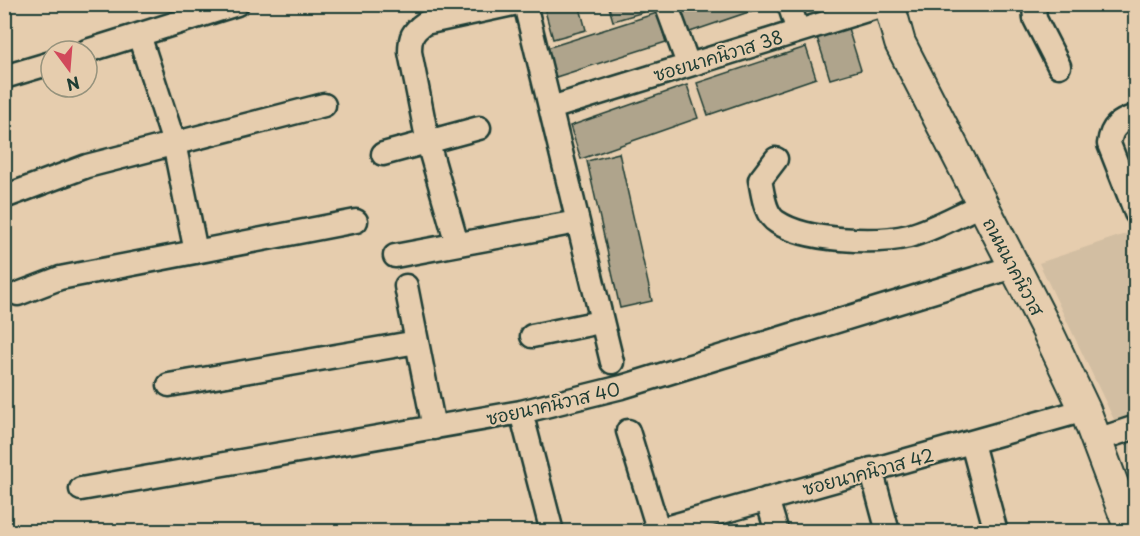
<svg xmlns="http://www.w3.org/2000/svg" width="1140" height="536" font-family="'Playpen Sans','Playpen Sans Thai',sans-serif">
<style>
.built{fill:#d2bea2}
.building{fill:#afa48c;stroke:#1f3d34;stroke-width:1.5}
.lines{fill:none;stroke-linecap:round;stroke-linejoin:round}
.minor-casing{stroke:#1f3d34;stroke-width:27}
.major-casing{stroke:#1f3d34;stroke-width:34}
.minor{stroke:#e6cdae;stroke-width:22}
.major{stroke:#e6cdae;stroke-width:30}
.labels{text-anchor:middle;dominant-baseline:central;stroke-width:4.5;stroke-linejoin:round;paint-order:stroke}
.street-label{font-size:18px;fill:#1f3d34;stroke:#e6cdae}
</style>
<rect width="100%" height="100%" fill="#e6cdae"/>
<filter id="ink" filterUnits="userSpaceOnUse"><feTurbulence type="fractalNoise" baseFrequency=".0167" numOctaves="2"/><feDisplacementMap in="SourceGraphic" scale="12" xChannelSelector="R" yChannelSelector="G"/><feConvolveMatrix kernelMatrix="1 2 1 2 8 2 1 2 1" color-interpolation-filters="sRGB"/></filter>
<g filter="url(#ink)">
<path class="built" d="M1131,232L1136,247L1135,472L1130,453L1039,263Z"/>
<path class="building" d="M543,4H579L586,30L553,39Z
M608,4H642L644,12L613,21Z
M677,4H772L684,34Z
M657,13L666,42L556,77L547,48Z
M847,25L861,70L830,79L816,34Z
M806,47L816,78L708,115L697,83Z
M687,85L698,118L581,159L570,126Z
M619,153L652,301L620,308L587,161Z"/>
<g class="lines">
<defs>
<path id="minor" d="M525,4L612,362
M666,4L688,64
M789,4L798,31
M1037,4L1034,7L1035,19L1059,66
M139,35L174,143L196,252
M87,51L237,4
M4,77L51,63
M551,108L886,4
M1136,116C1119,121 1111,127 1109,144L1136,213
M383,154L479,128
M776,159L760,180C763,193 764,214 777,222C805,241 876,244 909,236C933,230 958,215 981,205
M4,197L87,166L324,105
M457,244L428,143L410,52C410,37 412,32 425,23L513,4
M395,256L577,222
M406,286L434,428
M18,294L60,278L356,221
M532,336L600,322
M169,385L417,342
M521,412L552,532
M628,431L659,532
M1097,440L1136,427
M972,443L996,532
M871,469L888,532
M81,489L521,412L622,387L1013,267
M767,499L777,532
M651,532L1085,410"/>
<path id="major" d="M889,4L900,43L1047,330L1085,410L1131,532"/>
</defs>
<use href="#minor" class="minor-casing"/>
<use href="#major" class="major-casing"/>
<use href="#minor" class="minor"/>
<use href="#major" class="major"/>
</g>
</g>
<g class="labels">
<g class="street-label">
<text transform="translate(718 55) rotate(-17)">ซอยนาคนิวาส 38</text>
<text transform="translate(1014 266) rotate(62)">ถนนนาคนิวาส</text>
<text transform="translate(553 403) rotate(-13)">ซอยนาคนิวาส 40</text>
<text transform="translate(868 471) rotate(-15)">ซอยนาคนิวาส 42</text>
</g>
</g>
<rect width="1140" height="536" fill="none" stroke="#e6cdae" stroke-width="24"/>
<rect x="12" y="12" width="1116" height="512" fill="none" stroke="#1f3d34" stroke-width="2" filter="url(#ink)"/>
<g transform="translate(69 69) rotate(164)"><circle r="28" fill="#e6cdae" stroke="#96937d" stroke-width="1.5"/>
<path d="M0-4.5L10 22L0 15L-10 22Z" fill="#d1495b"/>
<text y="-9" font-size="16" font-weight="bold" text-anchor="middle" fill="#1f3d34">N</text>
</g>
</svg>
